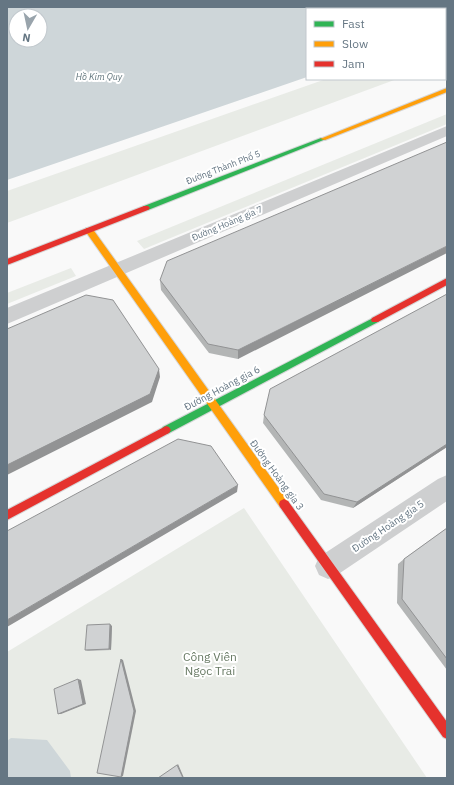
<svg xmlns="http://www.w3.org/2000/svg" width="454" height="785" font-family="'IBM Plex Sans',sans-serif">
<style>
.green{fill:#e8ebe6}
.water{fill:#ced6d9;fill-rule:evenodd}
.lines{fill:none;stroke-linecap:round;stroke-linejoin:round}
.fast-casing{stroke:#d5d6d7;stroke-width:2}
.slow-casing{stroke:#d5d6d7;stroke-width:2}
.jam-casing{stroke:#d5d6d7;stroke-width:2}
.street{fill:#cecfd0;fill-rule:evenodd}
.fast{fill:#30b455;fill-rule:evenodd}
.slow{fill:#ff9f0a;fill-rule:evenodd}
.jam{fill:#e5322d;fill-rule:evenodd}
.wall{fill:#b3b5b5}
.shaded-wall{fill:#929394}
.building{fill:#d0d2d3;stroke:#929394}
.labels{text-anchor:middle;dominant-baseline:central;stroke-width:4;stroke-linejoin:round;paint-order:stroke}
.far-water-label{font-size:9px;font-style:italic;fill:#60757c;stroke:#fff}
.far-street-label{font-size:9px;fill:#657683;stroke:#fff}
.street-label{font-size:10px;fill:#657683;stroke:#fff}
.near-park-label{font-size:12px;fill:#687a64;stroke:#fff}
</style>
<rect width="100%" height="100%" fill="#f9f9f9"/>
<path class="green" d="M326,79H397L7,223V191Z
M447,114V124L144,249L137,241Z
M71,268L76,276L7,304V293Z
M244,508L427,778H7V652Z"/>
<path class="water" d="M7,7H447V29H445V9H307V77L7,180ZM16,16H40V40H16Z
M11,738L47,740L70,771L71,778H7V741Z"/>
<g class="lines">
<defs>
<path id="fast" d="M321,138L326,139L148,210H144L142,208L144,206Z
M375,317L378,318L379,320L378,322L169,433L166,434L163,433L161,430L163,427Z"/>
<path id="slow" d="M447,88V92L325,140L320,139Z
M86,228H92L288,501L289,504L288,507L284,509L280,507L86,232Z"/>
<path id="jam" d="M144,206H148L150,208L148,210L7,265V259Z
M447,278V285L378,322H372L371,320L372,318Z
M166,426L169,427L171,430L169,433L7,520V510Z
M284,499L288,501L447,722V739L443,737L280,507L279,504L280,501Z"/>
</defs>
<use href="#fast" class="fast-casing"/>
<use href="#slow" class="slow-casing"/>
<use href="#jam" class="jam-casing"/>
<path class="street" d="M447,126V136L7,324V308Z
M447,475V501L337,575L328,579L319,575L315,566L319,557L438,479Z"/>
<use href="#fast" class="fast"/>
<use href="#slow" class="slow"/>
<use href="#jam" class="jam"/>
</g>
<path class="wall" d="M447,142L238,359L209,353L161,290L160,280Z
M447,294V447L353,508L321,500L263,423L264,415Z
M447,528V670L397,603L398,564L404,559Z
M112,626L111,650L88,651L85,650Z"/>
<path class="shaded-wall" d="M447,246V253L238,359V350Z
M159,369L160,377L152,402L7,475V465Z
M447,444V447L353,508L357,502Z
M238,485L237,492L7,627V620Z
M110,624L112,626L111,650L109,649Z
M121,659L123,660L136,711L123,776L121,777Z
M78,679L81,680L86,704L61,714H58Z
M178,764L184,778H183L177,765Z"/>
<path class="building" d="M447,142V246L238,350L208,344L160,280L167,261Z
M447,294V444L357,502L324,494L264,415L270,389Z
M86,295L113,300L159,369L150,394L7,465V329Z
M178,439L211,446L238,485L7,620V531Z
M447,528V659L402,599L404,559Z
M110,624L109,649L85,650L87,625Z
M121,659L134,711L121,777L97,773Z
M78,679L83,704L58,714L54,689Z
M177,765L183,778H158Z"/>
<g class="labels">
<g class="far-water-label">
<text x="99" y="76">Hồ Kim Quy</text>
</g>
<g class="far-street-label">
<text transform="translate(223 167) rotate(-21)">Đường Thành Phố 5</text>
<text transform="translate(227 223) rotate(-23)">Đường Hoàng gia 7</text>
</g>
<g class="street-label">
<text transform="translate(222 388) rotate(-28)">Đường Hoàng gia 6</text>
<text transform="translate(277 475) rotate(54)">Đường Hoàng gia 3</text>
<text transform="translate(388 526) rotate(-34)">Đường Hoàng gia 5</text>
</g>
<g class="near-park-label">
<text x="210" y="656">Công Viên<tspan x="210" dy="14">Ngọc Trai</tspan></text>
</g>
</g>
<rect width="454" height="785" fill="none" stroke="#657683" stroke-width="16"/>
<rect x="306" y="8" width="140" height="72" fill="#ffffff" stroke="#c1c8cd"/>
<rect x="314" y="21" width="20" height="6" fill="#30b455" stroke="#c1c8cd"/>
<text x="342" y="28" font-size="12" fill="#657683">Fast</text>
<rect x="314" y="41" width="20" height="6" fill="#ff9f0a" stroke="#c1c8cd"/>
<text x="342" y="48" font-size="12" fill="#657683">Slow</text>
<rect x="314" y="61" width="20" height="6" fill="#e5322d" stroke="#c1c8cd"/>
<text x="342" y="68" font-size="12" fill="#657683">Jam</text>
<g transform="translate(28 28) rotate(189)"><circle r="19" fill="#ffffff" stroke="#c1c8cd"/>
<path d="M0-3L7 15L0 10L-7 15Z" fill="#99a4ac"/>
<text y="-6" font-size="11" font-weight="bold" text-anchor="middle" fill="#657683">N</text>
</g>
</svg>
